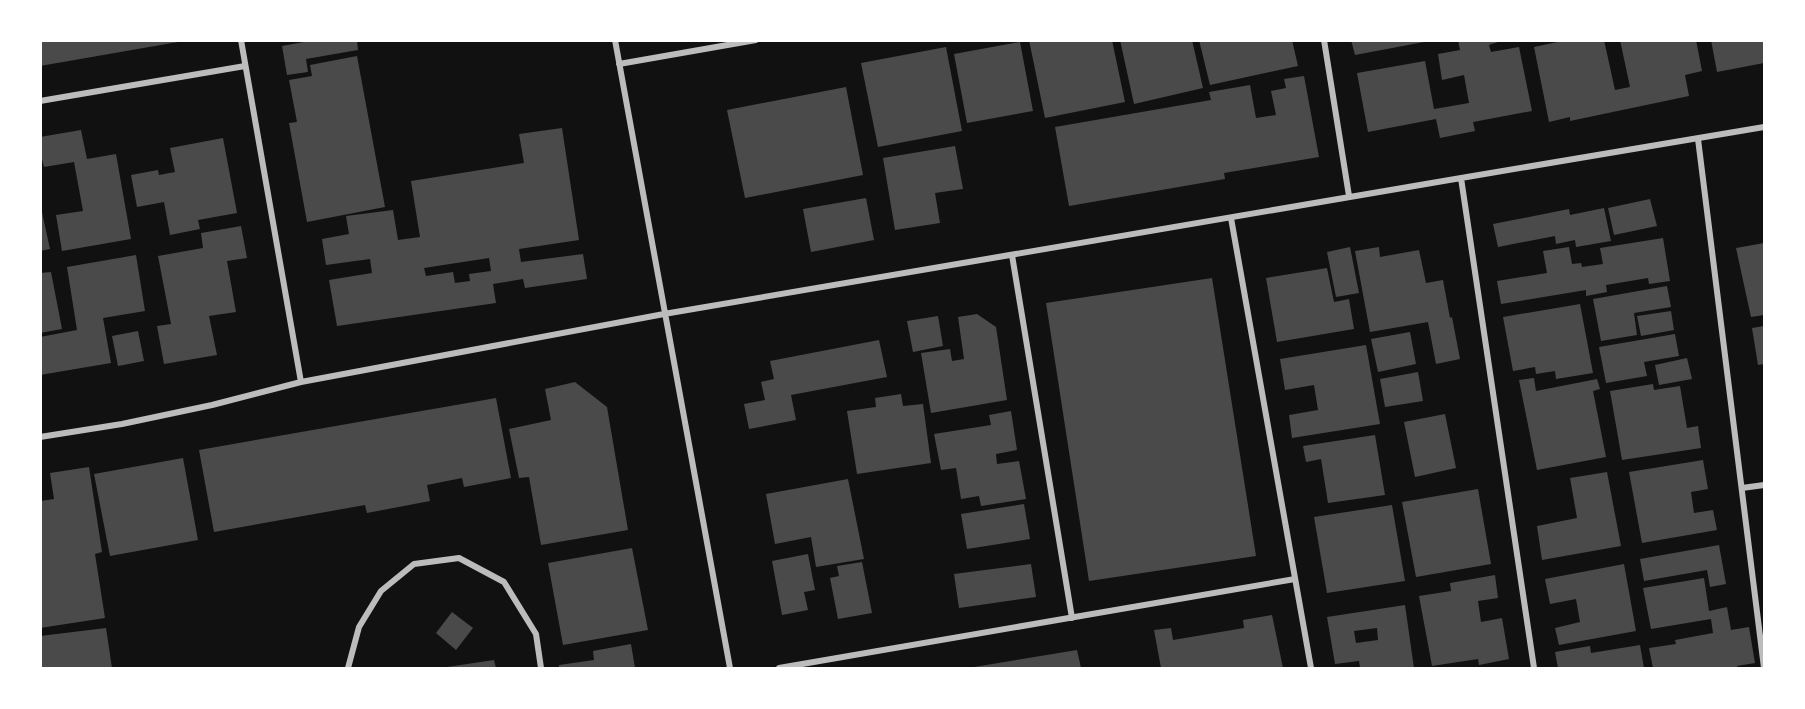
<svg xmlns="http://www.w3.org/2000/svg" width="1805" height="709" font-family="Arial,sans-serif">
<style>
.building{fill:#4a4a4a;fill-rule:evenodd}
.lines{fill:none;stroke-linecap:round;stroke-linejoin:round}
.minor{stroke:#bcbcbc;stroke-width:6}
</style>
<rect width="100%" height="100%" fill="#111"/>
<path class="building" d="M40,40H178V42L40,66Z
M315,40H357L358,50L306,59L308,72L287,75L282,46Z
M1029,40H1112L1125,102L1045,118Z
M1120,40H1192L1203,88L1134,104Z
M1199,40H1292L1298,66L1210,85Z
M1351,40H1424V42L1355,55Z
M1458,40H1504L1489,45L1491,52L1519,47L1532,111L1473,122L1475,131L1440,138L1436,119L1368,132L1357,73L1425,61L1434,109L1469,103L1464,75L1442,80L1438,54L1460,50Z
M1567,40H1604L1615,90L1630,87L1620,40H1696L1702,71L1685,75L1689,96L1570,121V117L1549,122L1534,47Z
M1711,40H1764V63L1717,72Z
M1020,42L1033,111L967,123L954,54Z
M946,47L962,131L878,147L861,63Z
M357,56L385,207L307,222L289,123L297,122L289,80L312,76L310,65Z
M1304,76L1319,157L1224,173L1225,179L1069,206L1055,127L1211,100L1209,92L1250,85L1256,118L1276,115L1271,91L1286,88L1284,79Z
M846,87L863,175L745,198L727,110Z
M562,128L579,240L519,249L521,262L583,254L587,279L525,288L523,279L493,284L496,303L337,326L329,280L372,273L370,259L326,265L322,239L349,234L346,216L393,210L398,240L420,237L411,181L524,163L519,134ZM489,258L491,271L469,274L470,281L455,283L453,272L426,276L424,268Z
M81,130L87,159L116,154L131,239L62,251L56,215L83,211L74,162L44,167L40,151V137Z
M223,138L237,213L198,220L200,229L170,235L164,202L137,207L131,175L158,170L159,175L175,172L170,148Z
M955,146L963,189L935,193L940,223L895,230L883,158Z
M866,198L874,240L811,252L803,209Z
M1650,199L1657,226L1614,235L1608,208Z
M40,203L50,249L40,251Z
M1604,208L1611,241L1576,247L1575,240L1556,244L1555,236L1498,247L1493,224L1569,209L1570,215Z
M241,226L247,258L227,261L236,312L209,316L217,355L164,364L157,326L171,324L158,256L203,248L201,233Z
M1663,238L1670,281L1649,284L1648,278L1606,285L1607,292L1586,296V290L1501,304L1497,281L1547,273L1543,251L1569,247L1572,264L1581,263L1582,267L1603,264L1600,248Z
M1764,243V315L1751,317L1736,248Z
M1350,247L1359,293L1336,297L1327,252Z
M1379,247L1380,257L1419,250L1426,283L1443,280L1450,318L1452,317L1460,359L1436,364L1428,322L1370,332L1355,251Z
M136,255L145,311L103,318L111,363L40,375V337L77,330L67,267Z
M1327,268L1334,302L1349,299L1354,329L1277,342L1266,278Z
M51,272L62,329L40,333V273Z
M1212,278L1256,556L1089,581L1046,303Z
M1667,286L1671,307L1634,313L1637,335L1601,341L1593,299Z
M1580,304L1593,373L1556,379L1555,371L1536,374L1535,367L1513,371L1503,317Z
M1671,311L1674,330L1641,336L1637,316Z
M977,314L996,327L1007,400L931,413L921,353L950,349L952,361L964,359L958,317Z
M938,316L943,346L913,352L907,321Z
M1764,326V364L1758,365L1752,328Z
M138,331L144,361L118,366L112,336Z
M1410,332L1416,364L1378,372L1371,339Z
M1675,334L1679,356L1644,362L1647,376L1606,383L1599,347Z
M879,340L887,377L791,395L796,420L749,429L744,404L765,400L761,382L774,379L770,361Z
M1366,345L1380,424L1292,438L1289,415L1318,410L1314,385L1285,390L1280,359Z
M1687,358L1692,379L1659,385L1655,365Z
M1418,372L1423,401L1385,407L1380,379Z
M1534,378L1536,391L1597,379L1600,389L1593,391L1606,457L1537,470L1519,380Z
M575,382L607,407L628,530L541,545L529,477L519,478L509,429L551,420L545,389Z
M1653,384L1654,390L1680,386L1687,428L1698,426L1701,448L1622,460L1610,391Z
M901,394L903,406L923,404L931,463L857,474L847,411L876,407L875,398Z
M496,398L511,478L464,487L462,478L427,485L430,501L367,513L365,505L214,532L199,450Z
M1011,411L1017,450L996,454L997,464L1019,461L1026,499L981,506L979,496L961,499L956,468L941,470L934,434L991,425L989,415Z
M1445,414L1456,468L1415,477L1404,422Z
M1375,435L1385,495L1328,503L1321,459L1306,462L1303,446Z
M183,458L198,540L110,556L94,474Z
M1703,460L1708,489L1691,492L1694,513L1713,510L1717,530L1642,543L1629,472Z
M89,467L102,552L95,554L105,618L40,628V501L54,499L50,473Z
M1607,472L1621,546L1542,560L1537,526L1577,518L1570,478Z
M848,479L864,559L816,567L811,537L775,544L766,494Z
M1478,489L1491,564L1416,577L1402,502Z
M1024,504L1030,539L967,549L961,514Z
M1392,505L1405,581L1327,593L1314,517Z
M1719,545L1726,584L1710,587L1707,570L1644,581L1640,559Z
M632,548L648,630L563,645L548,563Z
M808,554L815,590L804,592L808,610L782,615L772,561Z
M862,562L872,613L838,619L830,578L839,576L837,566Z
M1031,564L1036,597L959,608L954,574Z
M1624,564L1636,631L1559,645L1555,628L1580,622L1576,599L1550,604L1545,579Z
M1495,575L1498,598L1478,601L1481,622L1502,618L1509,659L1479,665L1478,659L1432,666L1419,596L1451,591L1450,583Z
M1704,578L1709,611L1727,607L1731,630L1749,627L1755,663L1737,666L1738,668H1653L1649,648L1676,644L1675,640L1713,633L1711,619L1651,629L1643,588Z
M1405,605L1414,668H1360L1359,661L1335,664L1327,617ZM1377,628L1378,640L1356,643L1354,631Z
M452,612L473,628L456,650L436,633Z
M1272,615L1283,668H1161L1154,630L1171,628L1173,640L1244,628L1243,620Z
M106,628L112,668H40V636Z
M631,644L635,668H559V665L594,660L593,651Z
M1640,645L1644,668H1558L1555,652L1590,646L1591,653Z
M1077,650L1081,668H974V667Z
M494,660L496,668H447V667Z"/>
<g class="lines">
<path class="minor" d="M241,40L301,382
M615,40L730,668
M1324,40L1349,196
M619,64L756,40
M40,101L245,66
M1698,139L1764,668
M1461,178L1534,668
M1231,218L1311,668
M1012,255L1072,618
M40,437L122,424L212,405L301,382L664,314L1461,178L1764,127
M1742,488L1764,485
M348,668L359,627L381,591L414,564L459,558L504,582L536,634L541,668
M779,668L1295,579"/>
</g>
<rect width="1805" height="709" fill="none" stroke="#ffffff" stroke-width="84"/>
</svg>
